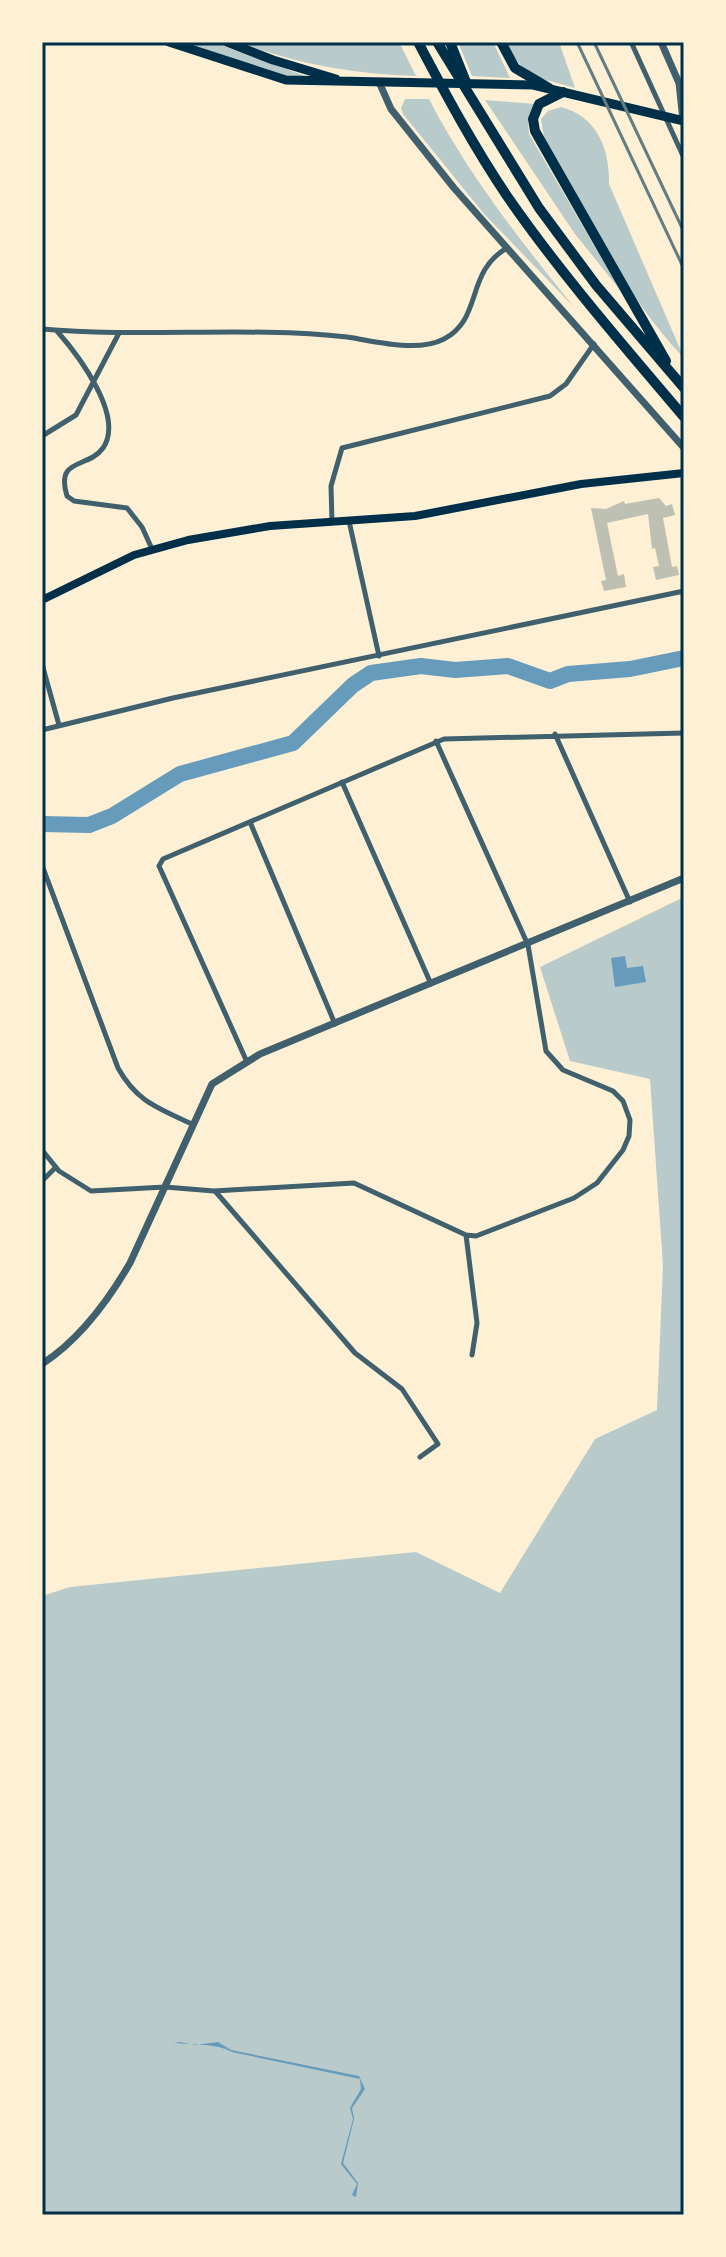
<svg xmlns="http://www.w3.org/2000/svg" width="726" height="2257" font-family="'Crimson Pro',serif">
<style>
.green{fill:#b9caca}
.water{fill:#669bbc}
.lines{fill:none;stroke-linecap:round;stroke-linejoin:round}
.river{stroke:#669bbc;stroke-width:16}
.building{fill:#bec0b2}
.minor{stroke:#3f606c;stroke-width:5}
.tertiary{stroke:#3f606c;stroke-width:7}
.secondary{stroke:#003049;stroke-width:8}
.primary{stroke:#003049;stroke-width:9}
.motorway{stroke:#003049;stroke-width:10}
.rail{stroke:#657d81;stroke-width:3}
.neatline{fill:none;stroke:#003049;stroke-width:3}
</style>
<rect width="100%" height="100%" fill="#fdf0d5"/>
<path class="green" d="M180,42H213L305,76H288Z
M238,42H399L416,76C353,74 297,64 238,42Z
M458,42H493L510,78L472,76Z
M506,42H559L575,88C535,76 526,81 506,42Z
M405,99H429C469,176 520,240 574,307L485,215L403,114L401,108Z
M485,100L535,104L528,123L529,134L620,290L575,234Z
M561,107C596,116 610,148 609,184L684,358C626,298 587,215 545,143L541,119L548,111Z
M684,897V2215H42V1596L70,1587L416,1552L500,1593L595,1439L657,1410L663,1265L650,1079L570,1061L540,967Z"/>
<path class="water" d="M625,956L627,968L643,966L646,982L615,987L611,958Z
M180,2042L195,2045L218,2042L231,2050L359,2076L365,2089L352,2108L354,2119L343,2163L358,2183L356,2197L352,2195L357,2184L341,2164L353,2119L350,2108L361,2089L360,2079L232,2052C215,2043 194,2045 174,2043Z"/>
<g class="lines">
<path class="river" d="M42,824L89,825L112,816L180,774L293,743L353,685L371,673L421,666L455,670L508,666L550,681L568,674L630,669L684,658"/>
</g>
<path class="building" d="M659,498L666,506L672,504L675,515L663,518L672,567L677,566L679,575L656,580L653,567L659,566L655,548L652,549L648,514L607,523L618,576L624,574L626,587L604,591L601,581L606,580L591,508L606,509L624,501L625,504Z"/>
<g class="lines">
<path class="minor" d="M631,42L684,158
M42,329C143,338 246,326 347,337C375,341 417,353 444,339C483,319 465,272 507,248
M57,331C78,355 125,416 103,448C88,469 55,457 67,496L74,501L127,508L142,527L152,549
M42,436L76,415L119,333
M349,521L379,656
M332,522L331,486L342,448L550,396L566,384L594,344
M42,664L59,725
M42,730L173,698L684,591
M555,734L630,902
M342,782L431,984
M250,822L335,1024
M43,868L118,1068C137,1102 158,1108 192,1124
M247,1062L159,866L163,859L444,739L684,733
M42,1150L59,1171L91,1191L165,1187L214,1191L354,1183L466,1235L476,1236L574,1198L597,1183L623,1150L629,1136L630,1120L623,1101L613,1091L563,1070L546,1051L528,945L436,741
M42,1181L56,1167
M215,1191L355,1353L402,1389L438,1444L420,1457
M466,1235L477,1323L472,1355"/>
<path class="tertiary" d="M661,42L679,83L683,121
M379,82L391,109L454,188L684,448
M42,1364C79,1340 108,1301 130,1263L212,1084L260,1054L684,878"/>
<path class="secondary" d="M42,600L134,555L188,540L270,526L415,516L581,484L684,473"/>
<path class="primary" d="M169,42L286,80L533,85L684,121
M227,42L273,60L336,79"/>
<path class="motorway" d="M418,42C446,95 474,147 507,196C561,274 623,345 684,417
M437,42L539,208L596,285L684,388
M450,42L466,82
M501,42L515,68L549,88
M563,92L539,104L533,119L535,131L666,361"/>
<path class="rail" d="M577,42L684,269
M594,42L684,232"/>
</g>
<rect width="726" height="2257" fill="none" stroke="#fdf0d5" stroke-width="88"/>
<rect x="44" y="44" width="638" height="2169" class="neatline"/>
</svg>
